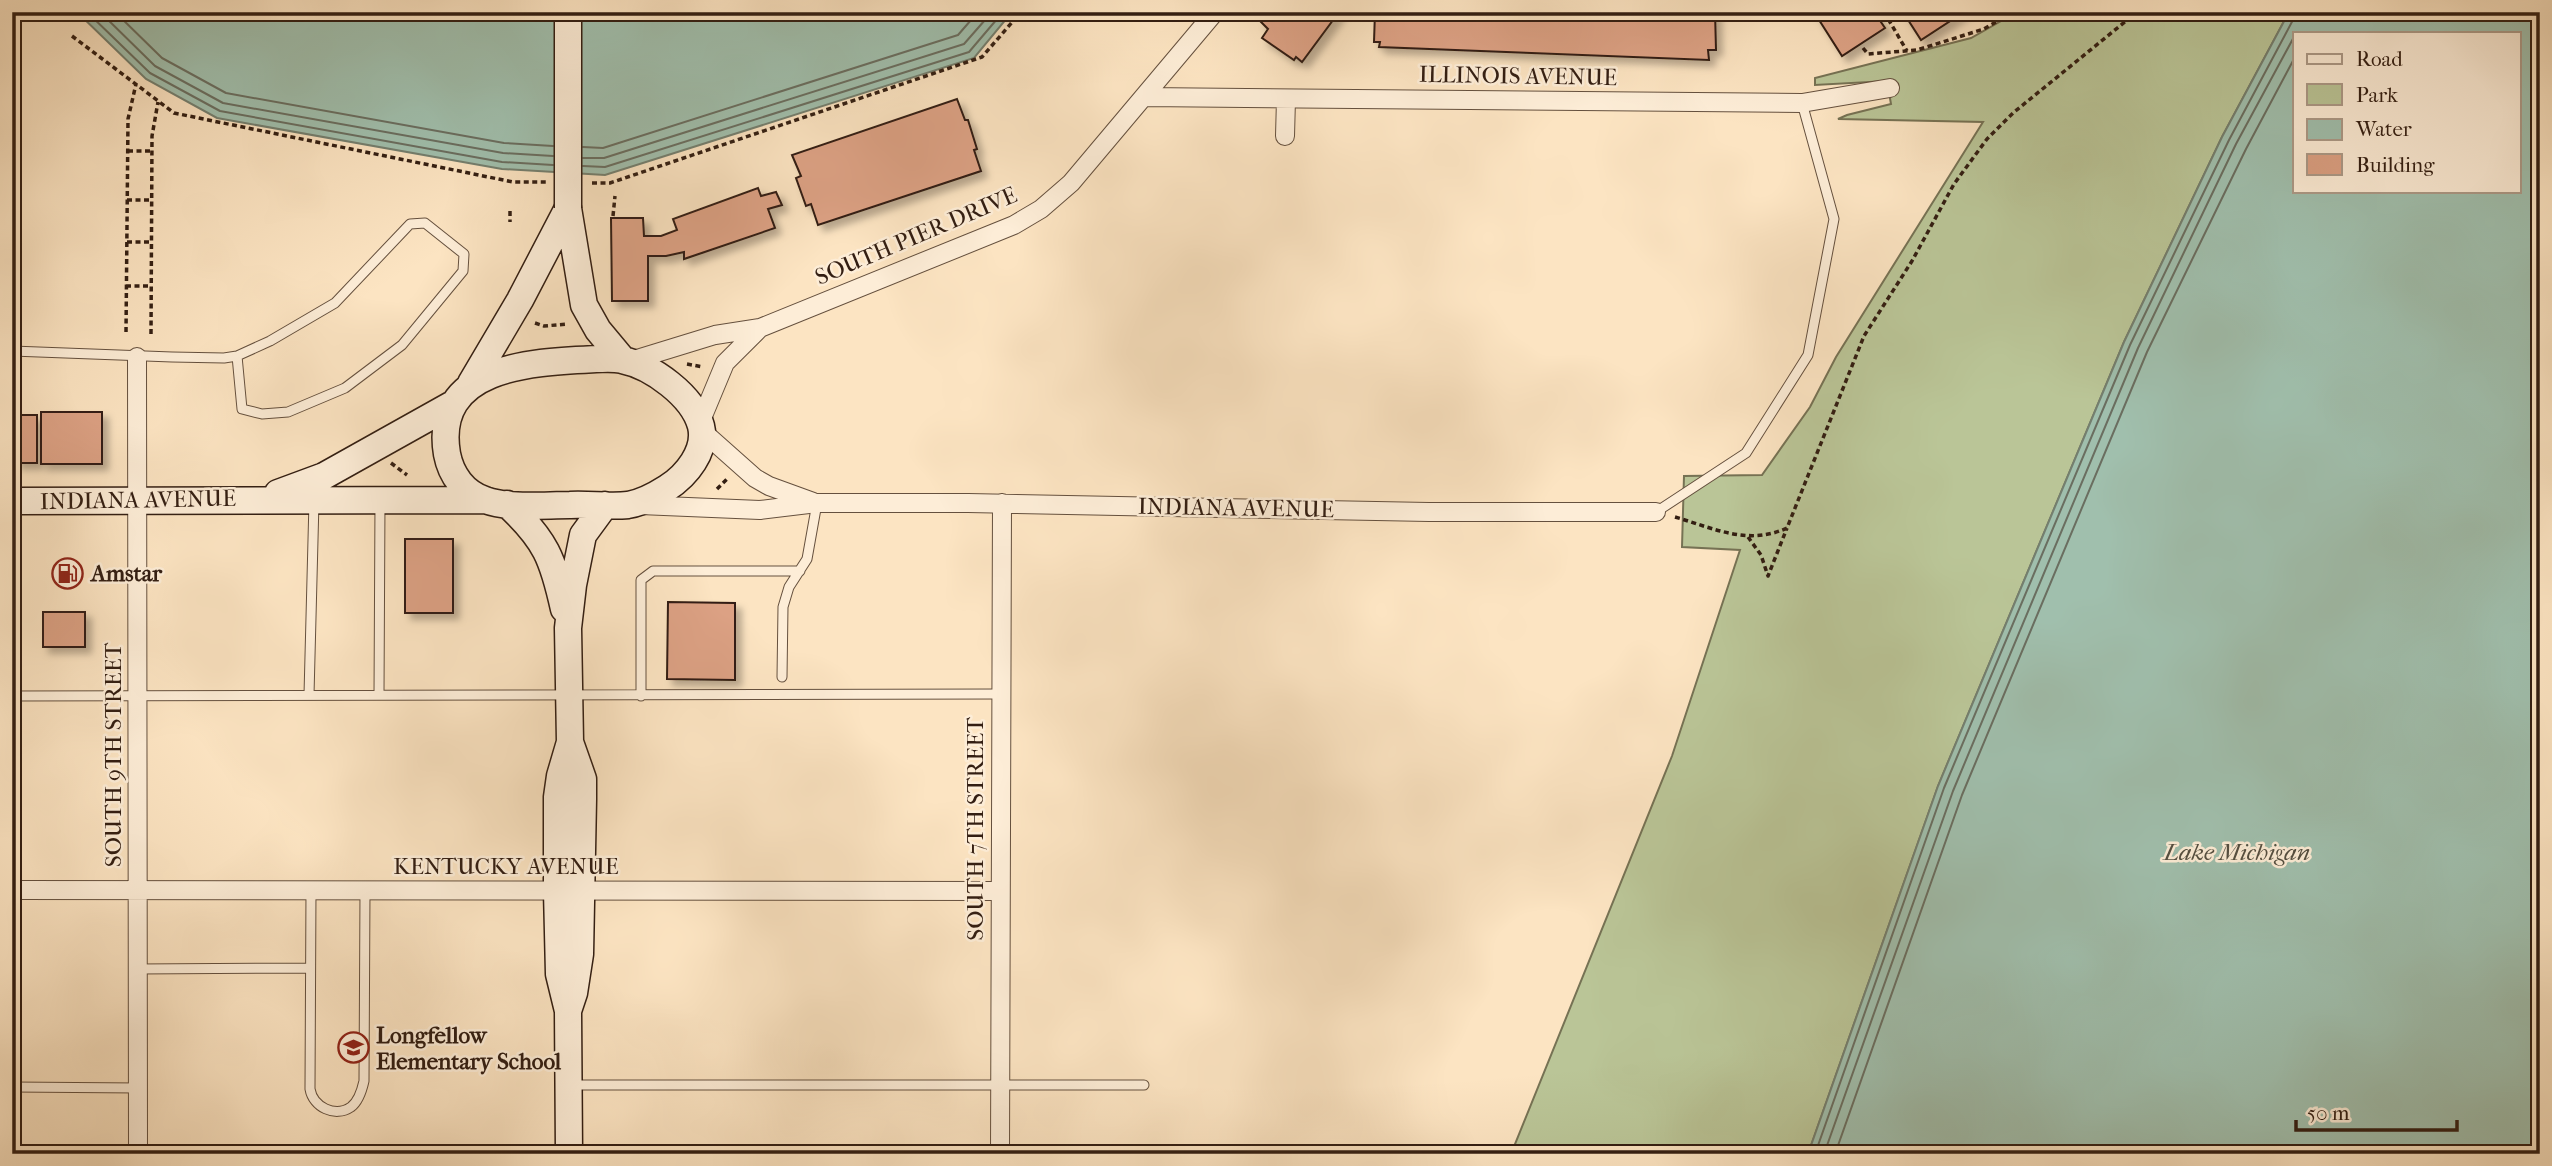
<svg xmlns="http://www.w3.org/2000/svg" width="2552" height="1166" font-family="'IM FELL French Canon',serif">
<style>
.green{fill:#bac597;stroke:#767254;stroke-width:2}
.water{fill:#a0bfad;stroke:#747f6f;stroke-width:2;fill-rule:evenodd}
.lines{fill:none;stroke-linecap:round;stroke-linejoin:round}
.shore{stroke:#6a6e60;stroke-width:2}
.building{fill:#dca184;stroke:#331e12;stroke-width:2;filter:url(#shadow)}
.lane-casing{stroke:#65503e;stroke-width:11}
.street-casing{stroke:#65503e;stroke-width:20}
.secondary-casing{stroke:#331e12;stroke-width:29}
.path{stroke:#331e12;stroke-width:3.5;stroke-dasharray:5 3.5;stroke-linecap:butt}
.lane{stroke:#fdedd7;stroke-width:9}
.street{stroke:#fdedd7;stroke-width:18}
.secondary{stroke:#fdedd7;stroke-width:26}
.secondary-bridge-casing{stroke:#331e12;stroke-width:29;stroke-linecap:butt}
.secondary-bridge{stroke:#fdedd7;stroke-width:26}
.labels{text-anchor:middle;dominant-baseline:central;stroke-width:5;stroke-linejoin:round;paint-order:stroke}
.street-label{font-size:23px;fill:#331e12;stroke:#fdedd7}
.poi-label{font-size:23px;font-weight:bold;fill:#331e12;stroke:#fdedd7;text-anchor:start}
.water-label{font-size:24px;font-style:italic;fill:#544e40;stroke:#fdedd7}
</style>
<defs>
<filter id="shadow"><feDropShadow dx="6" dy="6" stdDeviation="3.5" flood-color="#0004"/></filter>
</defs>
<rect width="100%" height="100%" fill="#fce4c2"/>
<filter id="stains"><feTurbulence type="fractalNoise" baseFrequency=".00286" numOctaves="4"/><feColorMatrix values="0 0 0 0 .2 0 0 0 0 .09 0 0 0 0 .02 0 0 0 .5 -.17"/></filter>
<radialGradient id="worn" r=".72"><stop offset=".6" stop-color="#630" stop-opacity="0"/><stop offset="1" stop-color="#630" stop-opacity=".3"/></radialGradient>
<path class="green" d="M2017,12H2289L2222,137L2124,342L1938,786L1808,1154H1511L1672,756L1740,550L1682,547L1684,476L1762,475L1810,407L1836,357L1983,122L1838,119L1847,115L1891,104L1887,81L1815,85V78L1971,38Z"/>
<path class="water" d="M77,12H1012L974,58L605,175L502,169L217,118L146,79Z
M2289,12H2540V1154H1808L1938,786L2124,342L2222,137ZM2295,33H2519V191H2295Z"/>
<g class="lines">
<path class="shore" d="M87,12L150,73L220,111L502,162L553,165
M100,12L155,66L223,103L503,153L553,156
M115,12L162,58L226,93L504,143L553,146
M583,147L603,148L958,35L978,12
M583,158H604L964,44L992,12
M583,166L605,167L969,52L1003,12
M1815,1154L1944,788L2130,345L2229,140L2294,18L2295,12
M1824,1154L1953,791L2138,348L2236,144L2295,35
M1835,1154L1962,795L2147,352L2246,149L2295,57"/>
</g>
<path class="building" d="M1268,12H1275L1280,17L1283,12H1339L1302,62L1296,57L1294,60L1262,38L1268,29L1260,21Z
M1375,12H1715L1716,50H1708L1709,60L1379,47L1380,42H1374Z
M1814,12H1874L1885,28L1842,56Z
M1903,12H1964L1921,40Z
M957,99L965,120H968L977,149L974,150L981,171L818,225L811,204L806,206L796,178L801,176L792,155Z
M758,188L761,196L776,192L782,205L768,209L775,228L684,259V252L666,256H648V301H612L611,218H643L644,236H661L677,230L673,219Z
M41,412H102V464H41Z
M15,415H37V463H15Z
M405,539H453V613H405Z
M668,602L735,603V680L667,679Z
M43,612H85V647H43Z"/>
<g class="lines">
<defs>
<path id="lane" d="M12,351L172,357L224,358L237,356L242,409L262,414L288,412L345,388L402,345L463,271L464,254L425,223L410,224L335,303L270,341L237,356
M1656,512L1746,453L1808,355L1834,219L1802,103
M782,677L783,607L789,587L807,559L817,503
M309,695L314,501
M379,695L380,502
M12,696L1000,694
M641,696V580L653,571H800
M311,890L310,1089C313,1107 335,1118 351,1107C359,1101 362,1090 364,1081L365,891
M138,969L310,968
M570,1085H1144
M12,1087L138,1088"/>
<path id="street" d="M1145,97L1802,103L1890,88
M1285,136L1286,99
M137,357L138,1154
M627,362L715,335L760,328L1014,225L1041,209L1071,183L1215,12
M700,423L725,363L760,328
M701,430L755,478L769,486L813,502
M640,505L760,510L817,503H968L1429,512H1656
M12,890L1000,891
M1000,1154L1002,503"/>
<path id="secondary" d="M568,208L584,305L598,330L623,360
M596,359C604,359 614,358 622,360C652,366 693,396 701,426C707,451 686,476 667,488C656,495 641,503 628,505C610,507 589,504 570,505C543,505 511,509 485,500C464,493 451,475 447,454C432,365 534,362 596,359Z
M471,383L520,300L568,208
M278,493L324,476L451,405
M12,501L485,500
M507,504C546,540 553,559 564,609
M568,1011L574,993L580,954L583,799V779L570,742L568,628L573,585L583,535L605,505
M569,1154L568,1011L559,974L557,891V797L560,776L570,742"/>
</defs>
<use href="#lane" class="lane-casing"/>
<use href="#street" class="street-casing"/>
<use href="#secondary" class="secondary-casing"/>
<path class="path" d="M1153,12L1159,17
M1884,12L1907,51
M72,36L174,113L513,182H546
M1863,48L1868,54L1917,50L1984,29L2013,12
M128,151H152
M592,183H610L982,57L1021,12
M127,200H152
M510,211V222
M613,216L615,196
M127,242H151
M126,286H151
M535,323L544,326L568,324
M126,332L128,119L136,84
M151,334L152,136L158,102
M687,364L703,367
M391,463L407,475
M717,489L729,477
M1675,517C1713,528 1748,546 1787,528L1864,336L1912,261L1954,184L1987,139L2013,113L2137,12
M1748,537L1761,555L1768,576L1787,528"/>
<use href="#lane" class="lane"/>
<use href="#street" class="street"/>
<use href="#secondary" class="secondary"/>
<defs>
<path id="secondary-bridge" d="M568,208V12"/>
</defs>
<use href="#secondary-bridge" class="secondary-bridge-casing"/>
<use href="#secondary-bridge" class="secondary-bridge"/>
</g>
<defs>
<symbol id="fuel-ring" viewBox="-11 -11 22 22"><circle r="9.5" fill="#fdedd7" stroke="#8f2418" stroke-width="1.5"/><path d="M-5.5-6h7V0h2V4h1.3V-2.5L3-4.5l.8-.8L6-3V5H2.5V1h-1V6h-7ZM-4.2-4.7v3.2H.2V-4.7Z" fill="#8f2418"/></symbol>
<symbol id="school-ring" viewBox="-11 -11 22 22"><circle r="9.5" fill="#fdedd7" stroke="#8f2418" stroke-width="1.5"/><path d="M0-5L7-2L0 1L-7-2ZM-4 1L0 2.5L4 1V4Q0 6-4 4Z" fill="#8f2418"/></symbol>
</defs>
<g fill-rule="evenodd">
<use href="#fuel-ring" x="50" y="556" width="35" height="35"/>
<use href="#school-ring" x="336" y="1030" width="35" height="35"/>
</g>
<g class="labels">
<g class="street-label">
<text transform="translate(1518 76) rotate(1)">ILLINOIS AVENUE</text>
<text transform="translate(916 236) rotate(-23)">SOUTH PIER DRIVE</text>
<text transform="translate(138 500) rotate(-1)">INDIANA AVENUE</text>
<text transform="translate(1236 508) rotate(1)">INDIANA AVENUE</text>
<text transform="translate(113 755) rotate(-90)">SOUTH 9TH STREET</text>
<text transform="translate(975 829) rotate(-90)">SOUTH 7TH STREET</text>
<text x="506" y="866">KENTUCKY AVENUE</text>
</g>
<g class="poi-label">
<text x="91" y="573">Amstar</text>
<text x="376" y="1035">Longfellow<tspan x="376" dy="26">Elementary School</tspan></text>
</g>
<g class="water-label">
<text x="2237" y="852">Lake Michigan</text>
</g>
</g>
<rect width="2552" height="1166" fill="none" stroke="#fce4c2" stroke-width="42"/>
<rect x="14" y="14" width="2524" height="1138" fill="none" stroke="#331e12" stroke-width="3.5"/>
<rect x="21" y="21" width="2510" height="1124" fill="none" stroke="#331e12" stroke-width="2"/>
<rect x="2293" y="32" width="228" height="161" fill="#fdedd7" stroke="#ac9a88" stroke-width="2"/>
<rect x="2307" y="54" width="35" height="10" fill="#fdedd7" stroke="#ac9a88" stroke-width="2"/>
<text x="2356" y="66" font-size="21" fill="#331e12">Road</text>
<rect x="2307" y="84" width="35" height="21" fill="#bac597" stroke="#ac9a88" stroke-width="2"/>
<text x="2356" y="102" font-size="21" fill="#331e12">Park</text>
<rect x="2307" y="119" width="35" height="21" fill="#a0bfad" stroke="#ac9a88" stroke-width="2"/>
<text x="2356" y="136" font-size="21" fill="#331e12">Water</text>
<rect x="2307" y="154" width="35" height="21" fill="#dca184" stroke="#ac9a88" stroke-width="2"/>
<text x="2356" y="172" font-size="21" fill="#331e12">Building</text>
<path d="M2296 1120v10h161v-10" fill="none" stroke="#331e12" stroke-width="3.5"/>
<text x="2307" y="1120" font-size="21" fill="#331e12" stroke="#fdedd7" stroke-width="5" paint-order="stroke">50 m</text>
<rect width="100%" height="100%" filter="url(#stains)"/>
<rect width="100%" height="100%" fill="url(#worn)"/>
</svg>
